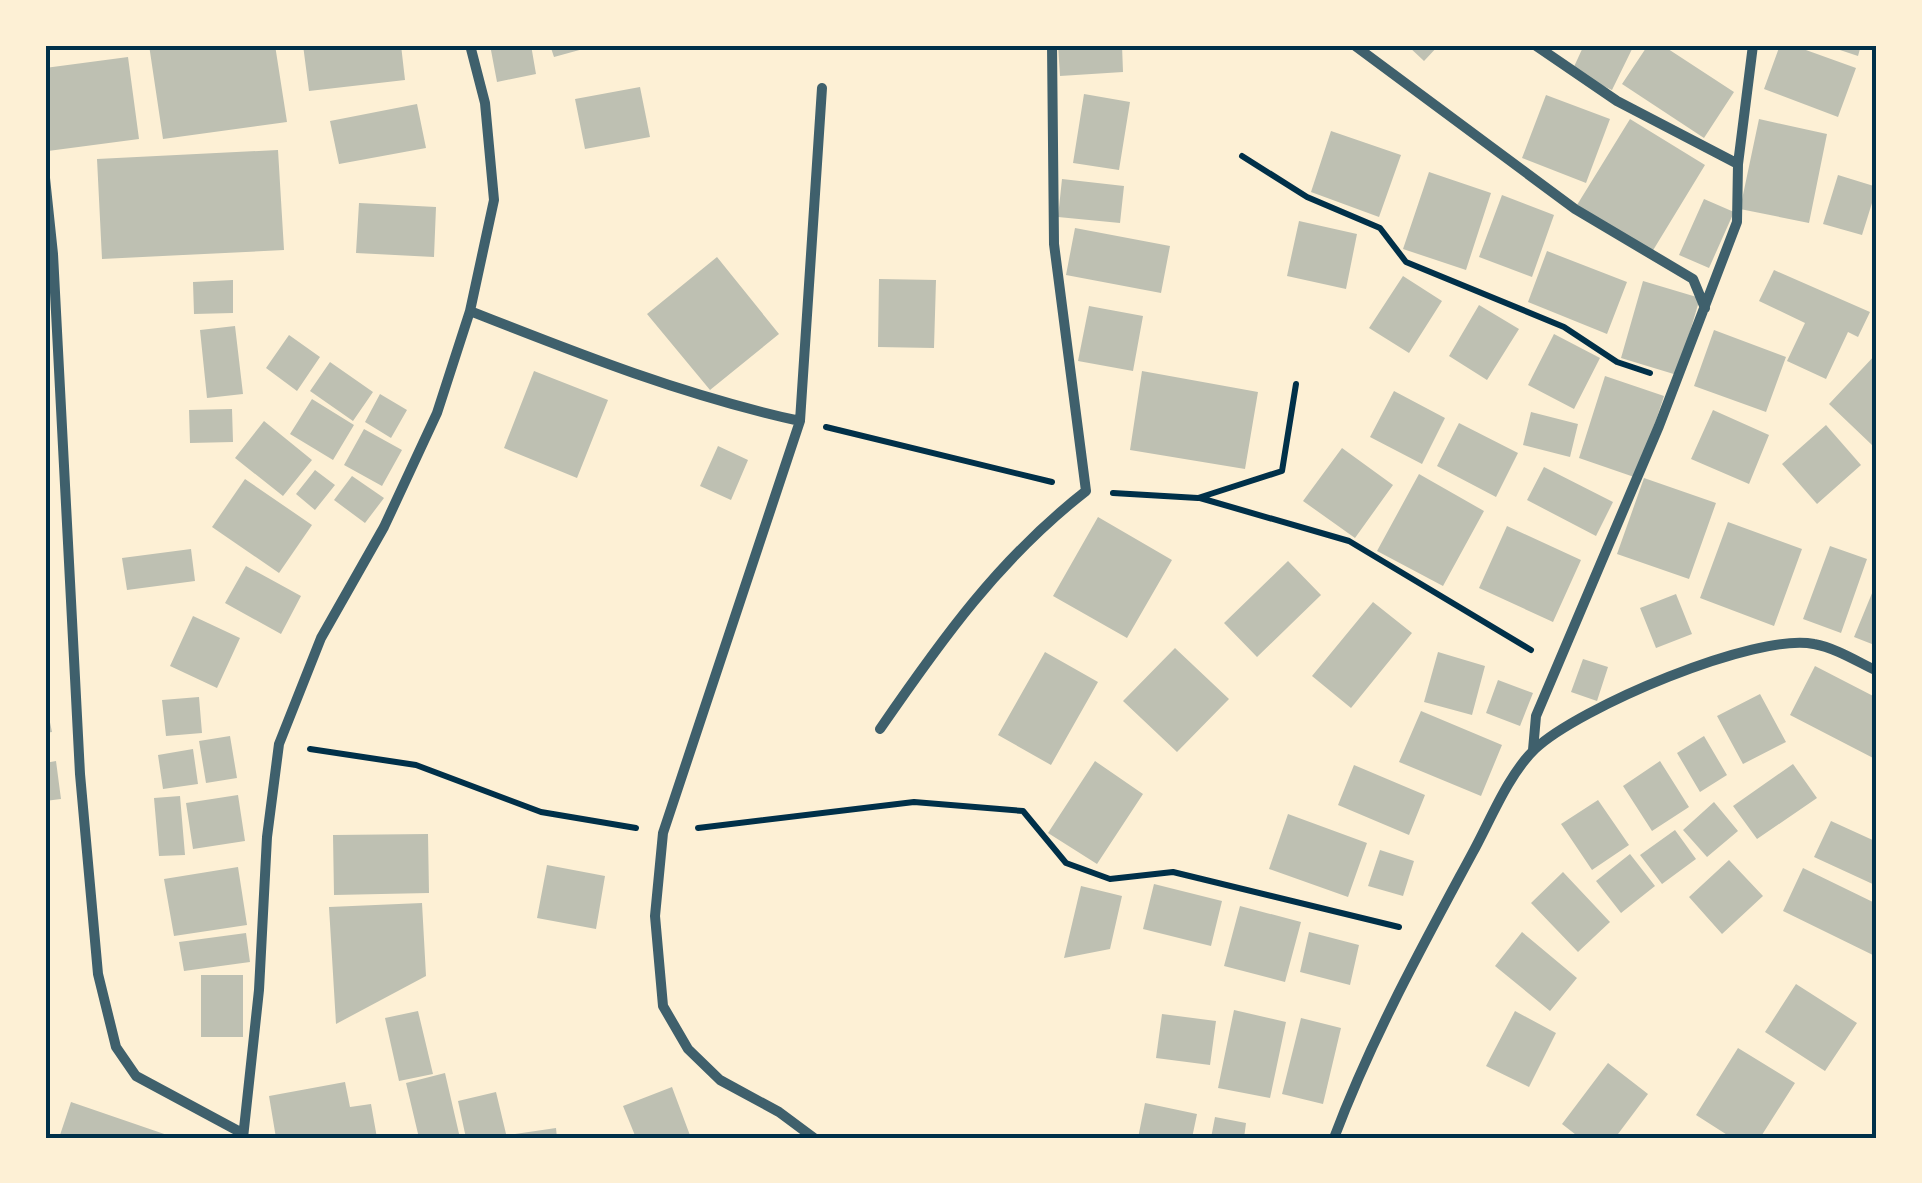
<svg xmlns="http://www.w3.org/2000/svg" width="1922" height="1183" font-family="'DejaVu Sans',sans-serif">
<style>
.building{fill:#bec0b2}
.lines{fill:none;stroke-linecap:round;stroke-linejoin:round}
.path{stroke:#003049;stroke-width:6}
.minor{stroke:#3f606c;stroke-width:10}
.neatline{fill:none;stroke:#003049;stroke-width:4}
</style>
<rect width="100%" height="100%" fill="#fdf0d5"/>
<path class="building" d="M149,45H275L287,122L163,139Z
M303,45H401L405,80L309,91Z
M490,45H531L536,74L497,82Z
M550,45H594V46L554,57Z
M1058,45H1122L1123,72L1060,76Z
M1407,45H1439L1424,61Z
M1584,45H1634L1612,90L1572,71Z
M1648,45H1662L1734,92L1704,138L1622,84Z
M1780,45H1792L1856,68L1838,117L1764,89Z
M1825,45H1861L1858,56Z
M128,57L139,139L48,151L45,68Z
M640,87L650,137L585,149L575,99Z
M1084,94L1130,102L1119,170L1073,163Z
M1546,95L1610,119L1586,183L1522,158Z
M417,104L426,148L339,164L330,121Z
M1630,119L1705,165L1652,252L1577,205Z
M1759,119L1827,134L1809,223L1740,209Z
M1331,131L1401,155L1379,217L1311,192Z
M278,150L284,250L102,259L97,159Z
M1429,172L1491,193L1466,270L1403,249Z
M1838,175L1877,187L1862,235L1823,224Z
M1062,179L1124,186L1120,223L1058,217Z
M1502,195L1554,215L1532,277L1479,257Z
M1704,199L1734,212L1709,268L1679,255Z
M359,203L436,207L434,257L356,253Z
M1299,221L1357,234L1346,289L1287,276Z
M1075,228L1170,246L1161,293L1066,275Z
M1547,251L1627,282L1607,334L1528,302Z
M717,257L779,334L710,390L647,314Z
M1774,270L1870,312L1858,337L1848,332L1826,379L1787,361L1805,323L1759,301Z
M1403,276L1442,301L1409,353L1369,328Z
M879,279L936,280L934,348L878,347Z
M233,280V313L194,314L193,282Z
M1643,281L1700,298L1677,375L1621,358Z
M1479,305L1519,329L1487,380L1449,356Z
M1089,306L1143,316L1133,371L1078,361Z
M235,326L243,394L207,398L200,330Z
M1714,330L1786,357L1766,412L1694,386Z
M1554,334L1600,358L1574,409L1528,385Z
M289,335L320,357L297,391L266,368Z
M1877,353V440L1872,445L1829,404Z
M330,362L373,392L353,421L310,391Z
M534,371L608,400L577,478L504,448Z
M1142,371L1258,392L1245,469L1130,450Z
M1605,376L1664,396L1637,478L1579,458Z
M1394,391L1445,418L1422,464L1370,437Z
M380,394L407,410L391,438L365,422Z
M312,399L354,425L333,460L290,434Z
M232,409L233,442L190,443L189,410Z
M1713,410L1769,435L1749,484L1691,459Z
M1531,412L1578,424L1570,457L1523,445Z
M264,421L312,460L283,496L235,458Z
M1459,423L1518,453L1496,497L1437,466Z
M1826,425L1861,465L1817,504L1782,464Z
M364,429L402,450L382,486L344,465Z
M718,446L748,460L731,500L700,486Z
M1342,448L1393,485L1355,538L1303,501Z
M1544,467L1613,502L1596,536L1527,500Z
M315,470L335,485L315,510L296,494Z
M1419,474L1484,511L1443,586L1377,551Z
M352,476L384,498L365,523L334,500Z
M1644,478L1716,503L1689,579L1617,554Z
M245,479L312,525L279,573L212,527Z
M1098,517L1172,560L1127,638L1053,596Z
M1728,522L1802,549L1774,626L1700,598Z
M1507,526L1581,560L1553,622L1479,588Z
M1830,546L1867,559L1841,633L1803,619Z
M191,549L195,581L127,590L122,558Z
M1288,561L1321,595L1257,657L1224,623Z
M246,566L301,596L281,634L225,603Z
M1877,581V646L1854,637Z
M1676,594L1692,634L1656,648L1640,608Z
M1373,602L1412,633L1351,708L1312,676Z
M193,616L240,638L217,688L170,666Z
M1175,648L1229,699L1177,752L1123,701Z
M1045,652L1098,682L1051,765L998,735Z
M1438,652L1485,666L1472,715L1424,702Z
M1583,659L1608,667L1597,701L1571,692Z
M1815,666L1877,698V760L1790,715Z
M1498,680L1533,693L1520,726L1486,713Z
M1760,694L1786,742L1743,764L1717,716Z
M199,697L202,733L166,736L162,700Z
M45,698L52,732L45,733Z
M1421,711L1502,745L1481,796L1399,762Z
M230,736L237,778L206,783L199,741Z
M1704,736L1727,775L1700,792L1677,753Z
M193,749L198,784L163,789L158,755Z
M56,761L61,799L45,801V763Z
M1095,761L1143,794L1097,864L1048,833Z
M1660,761L1689,807L1652,831L1623,786Z
M1793,764L1817,798L1757,839L1733,806Z
M1354,765L1425,795L1409,835L1338,805Z
M238,795L245,841L193,849L186,803Z
M180,796L185,855L159,856L154,798Z
M1598,800L1629,845L1592,870L1561,824Z
M1714,802L1738,831L1707,857L1683,830Z
M1288,814L1367,843L1348,897L1269,869Z
M1831,821L1877,842V886L1814,857Z
M1675,830L1696,859L1662,884L1640,855Z
M428,834L429,893L334,895L333,835Z
M1380,850L1414,861L1403,896L1368,886Z
M1630,854L1655,886L1621,913L1596,881Z
M1729,860L1763,896L1722,934L1689,897Z
M547,865L605,876L596,929L537,918Z
M238,867L247,925L174,936L164,879Z
M1803,868L1877,904V957L1783,911Z
M1563,872L1610,922L1578,952L1531,903Z
M1154,884L1222,901L1211,946L1143,929Z
M1081,886L1122,896L1110,949L1064,958Z
M422,903L426,976L336,1024L329,907Z
M1240,906L1301,922L1285,982L1224,966Z
M1309,932L1359,945L1350,985L1300,972Z
M1522,932L1577,978L1550,1011L1495,966Z
M246,933L250,962L184,971L179,942Z
M201,975H243V1037H201Z
M1796,984L1857,1023L1825,1071L1765,1032Z
M1234,1010L1286,1022L1270,1098L1218,1088Z
M418,1011L433,1074L399,1081L385,1018Z
M1515,1011L1556,1033L1529,1087L1486,1066Z
M1162,1014L1216,1021L1210,1065L1156,1058Z
M1301,1018L1341,1028L1323,1104L1282,1094Z
M1738,1048L1795,1083L1760,1138H1732L1696,1115Z
M1608,1063L1648,1094L1615,1138H1580L1562,1124Z
M445,1073L460,1138H419L406,1083Z
M345,1082L350,1107L371,1104L377,1138H276L269,1096Z
M672,1087L691,1138H636L623,1106Z
M496,1092L507,1138H466L458,1101Z
M71,1102L173,1137V1138H59Z
M1145,1103L1197,1114L1192,1138H1138Z
M1215,1117L1246,1123L1244,1138H1211Z
M556,1128L557,1138H516L515,1134Z"/>
<g class="lines">
<path class="path" d="M1242,156L1307,197L1380,228L1406,262L1564,327L1617,362L1650,373
M826,427L1052,482
M1113,493L1198,498L1282,471L1296,384
M1200,498L1349,541L1531,650
M310,749L416,765L541,812L636,828
M698,828L914,802L1023,811L1066,863L1110,879L1173,872L1399,927"/>
<path class="minor" d="M1354,45L1575,209L1693,279L1705,308
M1535,45L1617,101L1738,164
M45,178L53,254L80,774L98,974L116,1047L136,1076L242,1133
M470,311C579,354 685,396 800,421
M880,729C942,639 999,559 1086,491L1054,244L1052,45
M1533,750L1536,716L1659,426L1737,222L1738,164L1753,45
M243,1138L259,990L267,837L279,744L321,638L384,527L437,413L470,311L494,200L485,103L470,45
M814,1138L779,1112L720,1080L688,1049L663,1006L655,916L663,833L800,421L822,88
M1334,1138C1372,1037 1422,947 1473,852C1491,819 1508,775 1535,749C1578,708 1756,632 1814,644C1836,648 1858,662 1877,671"/>
</g>
<rect width="1922" height="1183" fill="none" stroke="#fdf0d5" stroke-width="95"/>
<rect x="48" y="48" width="1826" height="1088" class="neatline"/>
</svg>
